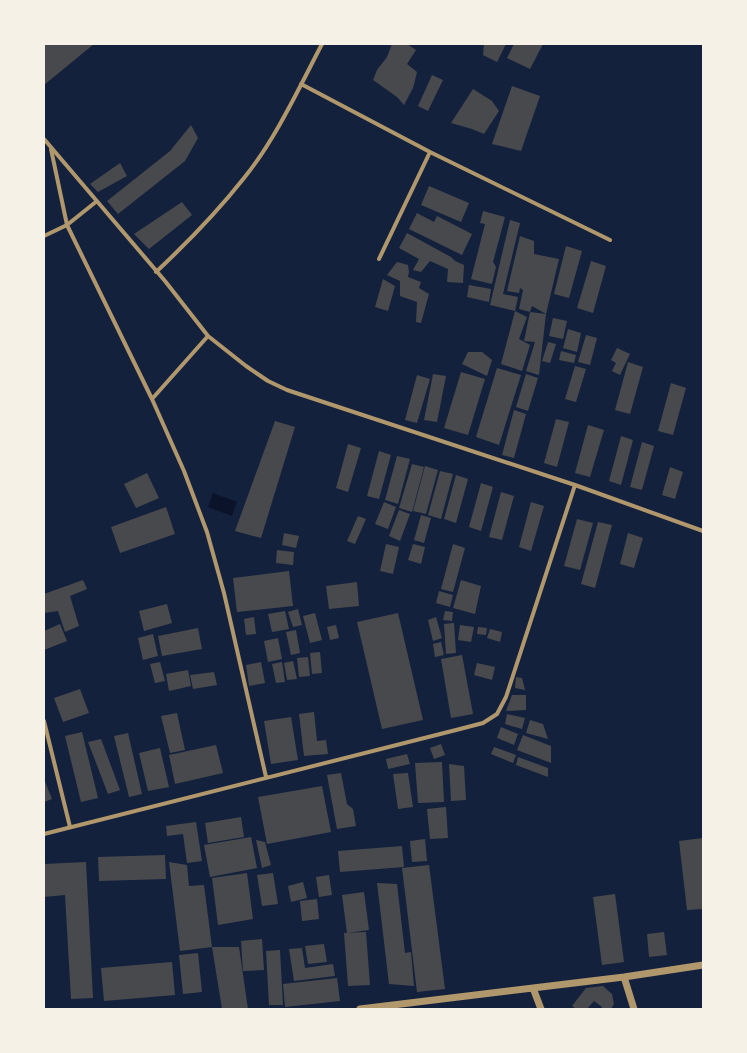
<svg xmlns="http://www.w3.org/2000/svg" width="747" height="1053" font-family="Montserrat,sans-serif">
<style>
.water{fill:#0b132b}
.building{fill:#48494c}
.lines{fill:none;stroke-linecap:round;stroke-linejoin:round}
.minor{stroke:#b1986c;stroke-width:4}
.tertiary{stroke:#b1986c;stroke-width:7}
</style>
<rect width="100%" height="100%" fill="#14213d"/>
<path class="water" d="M213,493L237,502L232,516L208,507Z"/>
<path class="building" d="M44,44H94L44,85Z
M392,44H407L416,50L407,64L417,72L413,88L404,105L397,97L373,80L377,70L387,57Z
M484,44H506L497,62L483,55Z
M514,44H543L530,69L507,58Z
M432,75L443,80L428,111L418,106Z
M512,86L540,96L521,151L492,144Z
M473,89L492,101L499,111L484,134L472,129L451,123Z
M191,125L198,138L185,161L118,214L107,201L170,151Z
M120,163L127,176L98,192L90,184Z
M429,186L469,203L461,222L421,205Z
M182,202L192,215L149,249L134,234Z
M483,211L505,217L493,262L496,267L492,284L471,279L485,224L480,223Z
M417,213L434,222L437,216L472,234L462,255L409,229Z
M510,220L520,223L503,294L518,297L515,311L490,305Z
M407,233L451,257L455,261L464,265L463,283L447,282L448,269L430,261L421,272L413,270L419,259L399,248Z
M520,236L534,241V254L559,259L546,314L532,306L530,312L519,309L523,290L520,288L519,293L507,291Z
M566,246L582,251L569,298L554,294Z
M591,261L606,266L593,313L577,308Z
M397,262L408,265L409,272L408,277L421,282L419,288L429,294L421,323L416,322L417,302L400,296V281L387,275Z
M383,279L395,286L388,311L375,307Z
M469,285L491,289L489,302L467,297Z
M515,311L527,317L519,339L530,345L522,371L501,364Z
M530,312L546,314L539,375L526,371L535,342L524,341Z
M553,318L567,321L563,339L549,336Z
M568,329L581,333L577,352L563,348Z
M586,335L597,338L590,365L578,362Z
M548,342L556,344L550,363L542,361Z
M617,348L630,354L620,375L612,371L616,363L611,360Z
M561,351L576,355L574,363L559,360Z
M468,352H482L492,360L487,376L462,364Z
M628,362L643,367L630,414L615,410Z
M575,366L586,369L576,402L565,399Z
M497,368L521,375L499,445L476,437Z
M461,372L485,379L468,435L444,428Z
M433,374L446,376L437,422L424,420Z
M526,374L538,378L528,411L516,407Z
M417,375L430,379L417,423L405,420Z
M671,383L686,388L673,435L658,431Z
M514,410L526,414L514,458L502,455Z
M556,419L569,422L557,467L544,463Z
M275,421L295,427L261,538L235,531Z
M588,425L604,430L590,477L575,473Z
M621,436L633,440L621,485L609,481Z
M642,442L654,446L642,490L630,487Z
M348,444L361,448L348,492L336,488Z
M379,451L391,455L379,499L367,496Z
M397,456L410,459L398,504L385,500Z
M412,464L424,467L412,512L399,508Z
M425,466L438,470L426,514L413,511Z
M670,467L683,472L675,499L662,495Z
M440,471L453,474L441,519L428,515Z
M147,473L159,498L136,508L124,484Z
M456,475L468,479L456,523L444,519Z
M481,483L493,487L481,531L469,527Z
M501,492L514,496L502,540L489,537Z
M384,502L396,507L388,529L375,524Z
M531,502L544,506L531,551L519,547Z
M166,507L175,534L120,553L111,527Z
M399,510L410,514L400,541L389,536Z
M421,515L431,518L424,543L414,540Z
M358,516L366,519L355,544L347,541Z
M577,519L593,523L580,570L564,566Z
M598,522L612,525L595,588L581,584Z
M284,533L299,536L296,548L282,545Z
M628,533L643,538L634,568L620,564Z
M386,544L399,547L393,574L380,571Z
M413,544L425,547L421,564L408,560Z
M453,544L465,548L453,592L441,589Z
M277,550L294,552L293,565L276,563Z
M289,571L293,606L237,612L233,578Z
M83,580L87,589L70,596L79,626L65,632L58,611L44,613V594Z
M461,580L481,586L475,614L453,608Z
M357,582L359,606L329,609L326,586Z
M439,591L453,595L450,607L436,603Z
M167,604L172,623L144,631L139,611Z
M298,609L302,625L293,627L288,612Z
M285,611L289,629L272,632L268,614Z
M445,611L453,612L452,621L443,620Z
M315,613L322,640L310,643L303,616Z
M398,613L423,720L382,729L357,622Z
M254,617L256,634L246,635L244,619Z
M436,617L442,638L433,641L428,620Z
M454,623L456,653L446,654L444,624Z
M60,624L67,641L44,650V631Z
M336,625L339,638L330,640L327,627Z
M460,625L474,627L471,642L458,640Z
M478,627L487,628L486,635L477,634Z
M198,628L202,649L162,656L158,636Z
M490,629L502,632L500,642L487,638Z
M296,630L300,653L291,655L286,632Z
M153,634L158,656L143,660L138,638Z
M278,638L282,659L268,662L264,641Z
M441,642L444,655L435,657L433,644Z
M320,652L322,673L312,674L310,653Z
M462,655L473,714L451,718L441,659Z
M308,657L310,676L299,677L297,658Z
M293,661L297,679L287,680L284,663Z
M160,662L165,681L155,683L150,664Z
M261,662L265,683L249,686L246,665Z
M282,662L285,682L276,683L272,664Z
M477,663L495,667L492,680L474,675Z
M188,670L191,686L169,691L166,674Z
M214,672L217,685L193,689L190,675Z
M516,677L522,678L525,690L515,688Z
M80,689L89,713L63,722L54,698Z
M512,695H526V710L506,711Z
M314,712L317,741L326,740L328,754L304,756L299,714Z
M177,713L185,750L170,753L161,716Z
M507,714L525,718L522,729L505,724Z
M291,717L298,760L271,764L264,721Z
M530,720L543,724L548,739L526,733Z
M501,727L518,734L514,745L497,738Z
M82,732L98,798L81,802L65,736Z
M128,733L142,794L129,797L114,736Z
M523,735L551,746V763L517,750Z
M101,739L120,790L108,794L88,742Z
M441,744L445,755L434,759L430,748Z
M216,745L223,773L175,784L169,755Z
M494,747L516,755L513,763L491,754Z
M160,748L169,787L148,791L139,753Z
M407,754L410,764L388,769L386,759Z
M518,757L548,768V777L516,765Z
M442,762L444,802L418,803L415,763Z
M449,764L464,766L466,800L451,801Z
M341,773L347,804L353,809L356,826L337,829L327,775Z
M408,773L413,807L398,809L393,774Z
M44,779L52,799L44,802Z
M322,786L331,832L267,844L258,797Z
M446,807L448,838L430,839L427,809Z
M241,817L244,837L208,843L205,823Z
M196,822L202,861L187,863L183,834L167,836L166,826Z
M251,837L257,868L210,877L204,845Z
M703,838V909L687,910L679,841Z
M425,839L427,861L412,862L410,841Z
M256,840L265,842L271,865L262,868Z
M402,846L404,867L340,872L338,851Z
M165,855L166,879L99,881L98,857Z
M86,862L93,998L71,999L65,895L44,897V864Z
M169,862L187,865L189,886L204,885L212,947L180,951Z
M429,865L445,989L417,992L402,868Z
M247,873L253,919L218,925L212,878Z
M273,873L278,904L262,906L257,875Z
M329,875L332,895L319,897L316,877Z
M303,882L307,898L291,902L288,886Z
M377,883L397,884L405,953L411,952L414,986L389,984Z
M364,892L369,930L347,933L342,895Z
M615,894L624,962L602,965L593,897Z
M317,899L319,919L302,921L300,901Z
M366,932L370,985L348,986L344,933Z
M664,932L667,955L649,957L647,934Z
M262,939L264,970L243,971L241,941Z
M324,944L327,962L308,964L305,946Z
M212,947H239L248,1009H222Z
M302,948L305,968L333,964L335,976L294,981L289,949Z
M280,950L283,1005H269L266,951Z
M198,953L202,992L183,994L179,955Z
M172,962L175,995L104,1001L101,968Z
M337,978L340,1001L285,1007L283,984Z
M603,986L612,994L614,1004L611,1009H601L602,1007L594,1001L587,1009H576L572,1006L586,988Z"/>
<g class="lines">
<path class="minor" d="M301,84L430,152L610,240
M44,139L165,281L208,336L246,366L268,381L287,390L575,485L703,531
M51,149L67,225L152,399L184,471L207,532L224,593L266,777
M44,236L67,225L97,201
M379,259L430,152
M156,272C187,243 218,211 244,178C275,140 299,88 322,44
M152,399L208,336
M44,721L70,827
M44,834L460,729L483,723L497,714L506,697L575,485"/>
<path class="tertiary" d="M624,977L634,1009
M533,988L541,1009
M360,1009L624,977L703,965"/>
</g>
<rect width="747" height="1053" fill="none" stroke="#f6f1e7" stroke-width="90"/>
</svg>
